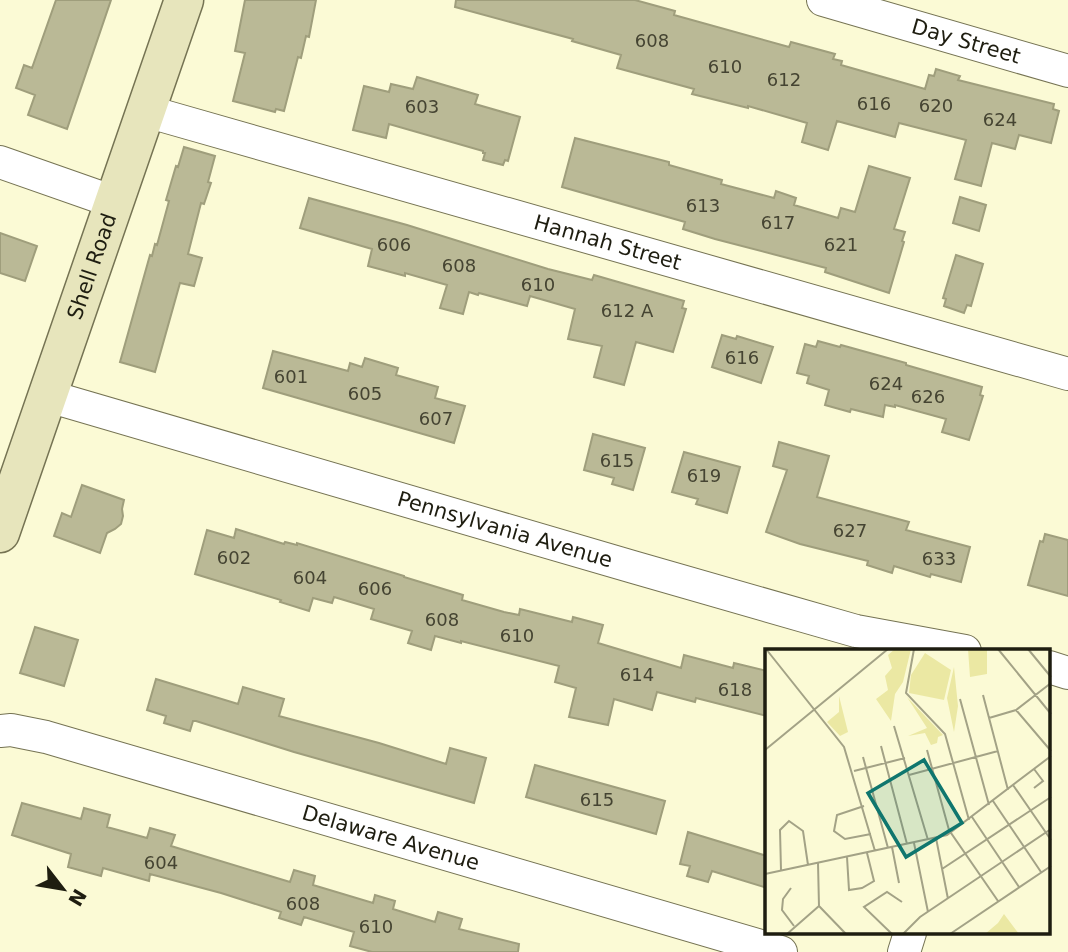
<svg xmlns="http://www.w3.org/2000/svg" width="1068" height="952" font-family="'DejaVu Sans',sans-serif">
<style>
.building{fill:#bab996;stroke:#9f9e7c;stroke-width:2}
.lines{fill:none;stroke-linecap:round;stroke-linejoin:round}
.street-casing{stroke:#757353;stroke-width:34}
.secondary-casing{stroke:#757353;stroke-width:41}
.street{stroke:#fff;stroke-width:32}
.secondary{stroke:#e7e5bc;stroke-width:38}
.labels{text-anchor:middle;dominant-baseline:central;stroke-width:6;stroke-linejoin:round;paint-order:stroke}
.number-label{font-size:18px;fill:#454432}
.street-label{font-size:21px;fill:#1e1d10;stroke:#fbfad5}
.inset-road{fill:none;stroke:#a3a286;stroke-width:2}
.view{fill:#0f766e;fill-opacity:0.15;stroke:#0f766e;stroke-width:3.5}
.inset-edge{fill:none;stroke:#1e1d10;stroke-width:3.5}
</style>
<rect width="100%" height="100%" fill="#fbfad5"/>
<path class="building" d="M56,0H111L67,129L28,115L35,95L16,88L24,65L32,68Z
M245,0H316L309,37L306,36L301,58L298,57L284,111L276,109L275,112L233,101L245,53L235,51Z
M456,0H635L675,11L674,15L789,47L791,42L835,54L833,59L842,61L841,65L925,89L929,75L934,76L936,69L960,76L958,80L1054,104L1053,109L1059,111L1051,143L1019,135L1015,149L992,143L981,186L955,179L966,140L899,123L895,137L837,121L828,150L802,142L807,123L748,106V108L692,94L694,89L617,68L621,55L572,41L573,39L455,7Z
M417,77L478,95L475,104L520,117L508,161L505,160L503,165L483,160L485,153H483V151L389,124L386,138L353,130L364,86L389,92L391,84L413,89Z
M575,138L669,162V165L722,180L721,184L774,198L776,191L796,198L794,205L838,218L841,208L855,212L869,166L910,178L894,229L905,232L902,241L904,242L889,293L825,272L826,268L715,239L683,229L685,222L562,187Z
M184,147L215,156L208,182L211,183L204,204L201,203L188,254L202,258L194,286L180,283L155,372L120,362L150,255L152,256L155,244L157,245L169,201L166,200L176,166L178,167Z
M960,197L986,205L979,231L953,223Z
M309,198L407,225L548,269L592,280L594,275L684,301L682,308L686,309L673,352L636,342L624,385L594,377L602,346L568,339L575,309L530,296L527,306L479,293L478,295L469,292L463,314L440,308L447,285L405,273V276L368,266L372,249L300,228Z
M0,233L37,246L25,281L0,273Z
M956,255L983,264L971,306L967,305L964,313L944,306L946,299L943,298Z
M722,335L736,339L737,336L773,347L761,383L712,367Z
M818,341L840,347L841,345L906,363V365L982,387L980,395L983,396L969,440L942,432L946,419L895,405V407L885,405L883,417L851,409L850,412L825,405L829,390L807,383L809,376L797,373L805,344L816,347Z
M273,351L348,371L350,363L362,367L365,358L398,368L396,375L438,387L435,398L465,406L454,443L263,388Z
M593,434L645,448L633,490L612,484L614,478L584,470Z
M779,442L829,456L817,497L909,522L906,530L970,547L961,582L931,574L930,577L894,566L892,573L867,565L868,561L800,544L766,532L787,470L773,466Z
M684,452L740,467L727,513L696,504L698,499L672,492Z
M82,485L124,500L122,509L123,516L121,524L115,529L107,533L100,553L54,536L62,513L71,517Z
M236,529L284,544L285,542L297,545V543L404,576V577L463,595L462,600L504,612L519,615L520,609L572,622L573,617L603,625L598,643L681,668L684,655L733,668L734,663L767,671V716L696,698L695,702L657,692L652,710L614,699L608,725L569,717L576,688L555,682L559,666L461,641V643L435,636L431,650L408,643L412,631L371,619L374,609L334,597L332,603L313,598L309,611L280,602L281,600L195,574L207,530L234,538Z
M1045,534L1068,540V596L1028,585L1040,541L1043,542Z
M35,627L78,640L64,686L20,673Z
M156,679L238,704L243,687L284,699L279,716L379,743L446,764L450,748L486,758L474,803L294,752L196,721H193L190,731L164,723L166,716L147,710Z
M535,765L665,801L656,834L526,797Z
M22,803L81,819L84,808L110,815L107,827L147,838L150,828L175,835L171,846L290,882L294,870L315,876L313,885L373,903L375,895L395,901L393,909L435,922L438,912L462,919L459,929L519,944L518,952H372L350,946L354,932L304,917L301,925L279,918L281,912L221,893L150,874L149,881L103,868L101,876L68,867L71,854L12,835Z
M688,832L767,856V888L712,871L708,882L687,876L690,866L680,864Z"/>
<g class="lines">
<defs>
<g id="street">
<path id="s1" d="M823,0L1068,71"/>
<path id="s2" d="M146,111L1068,374"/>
<path d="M0,162L114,202"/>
<path id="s3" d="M48,396L633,567L856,631L965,651"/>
<path d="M1049,667L1068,673"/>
<path id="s4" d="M0,731L11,730L46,737L781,952"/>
<path d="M904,952L910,933"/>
</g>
<g id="secondary">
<path id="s5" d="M0,533L184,0"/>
</g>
</defs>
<use href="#street" class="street-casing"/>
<use href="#secondary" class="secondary-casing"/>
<use href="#street" class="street"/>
<use href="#secondary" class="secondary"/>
</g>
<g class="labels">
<g class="number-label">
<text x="652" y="40">608</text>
<text x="725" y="66">610</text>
<text x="784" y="79">612</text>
<text x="874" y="103">616</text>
<text x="936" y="105">620</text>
<text x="422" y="106">603</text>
<text x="1000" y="119">624</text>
<text x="703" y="205">613</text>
<text x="778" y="222">617</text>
<text x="394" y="244">606</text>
<text x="841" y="244">621</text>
<text x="459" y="265">608</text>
<text x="538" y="284">610</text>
<text x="627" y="310">612 A</text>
<text x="742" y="357">616</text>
<text x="291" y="376">601</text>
<text x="886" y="383">624</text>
<text x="365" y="393">605</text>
<text x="928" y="396">626</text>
<text x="436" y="418">607</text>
<text x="617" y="460">615</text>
<text x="704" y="475">619</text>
<text x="850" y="530">627</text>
<text x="234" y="557">602</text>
<text x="939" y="558">633</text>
<text x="310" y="577">604</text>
<text x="375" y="588">606</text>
<text x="442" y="619">608</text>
<text x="517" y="635">610</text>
<text x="637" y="674">614</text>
<text x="735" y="689">618</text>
<text x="597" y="799">615</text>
<text x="161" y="862">604</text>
<text x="303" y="903">608</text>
<text x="376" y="926">610</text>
</g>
<g class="street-label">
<text stroke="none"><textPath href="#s1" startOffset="149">Day Street</textPath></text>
<text stroke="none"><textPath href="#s2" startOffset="480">Hannah Street</textPath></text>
<text stroke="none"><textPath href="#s5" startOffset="282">Shell Road</textPath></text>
<text stroke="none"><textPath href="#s3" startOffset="476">Pennsylvania Avenue</textPath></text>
<text stroke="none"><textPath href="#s4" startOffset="406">Delaware Avenue</textPath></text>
</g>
</g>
<g transform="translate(765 649)">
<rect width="285" height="285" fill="#fbfad5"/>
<path d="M130,0H146L138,33L130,45L126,72L111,50L123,41L120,27L127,19L123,6ZM203,0H222V25L205,28ZM160,4L186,21L179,51L144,44L146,26ZM189,18L193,57L189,83L182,49ZM74,47L83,83L75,87L62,73L74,63ZM142,48L178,86L173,88L172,94L166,96L160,84L143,87L162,79ZM239,265L254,285H220L233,274Z" fill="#ebe8a3"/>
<path class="inset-road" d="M1,0L79,98L110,202M149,0L141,44L180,85L204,171M233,0L286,65M263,0L286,28M218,46L243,141M195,50L224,156M251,61L286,102M224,69L251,61L286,34M129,77L163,191M116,97L142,195M0,101L123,0M162,101L184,181L233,252M98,108L123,199M89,122L140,109M144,126L233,102M248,136L286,191M269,139L278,132L269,120M228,152L276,223M99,157L72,166L69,182L80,190L106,185M207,168L254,238M171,189L183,250M149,194L163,263M127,198L134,234M82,208L84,241L97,239L109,232L102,204M53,214L54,257L81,285M177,220L286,148M16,221L15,181L24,172L38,182L43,216M0,225L182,186L286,107M26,239L18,250L17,261L29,277M22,285L54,257M127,285L99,258L122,243L137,253M138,285L155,268L286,180M185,285L286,217"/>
<path class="view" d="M159,111L197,174L141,208L103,144Z"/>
<rect width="285" height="285" class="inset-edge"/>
</g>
<g transform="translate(63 889) rotate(121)" stroke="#fbfad5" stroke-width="5" paint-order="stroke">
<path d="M0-5L12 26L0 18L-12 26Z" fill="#1e1d10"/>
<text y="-10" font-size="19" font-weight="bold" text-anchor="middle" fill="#1e1d10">N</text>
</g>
</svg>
